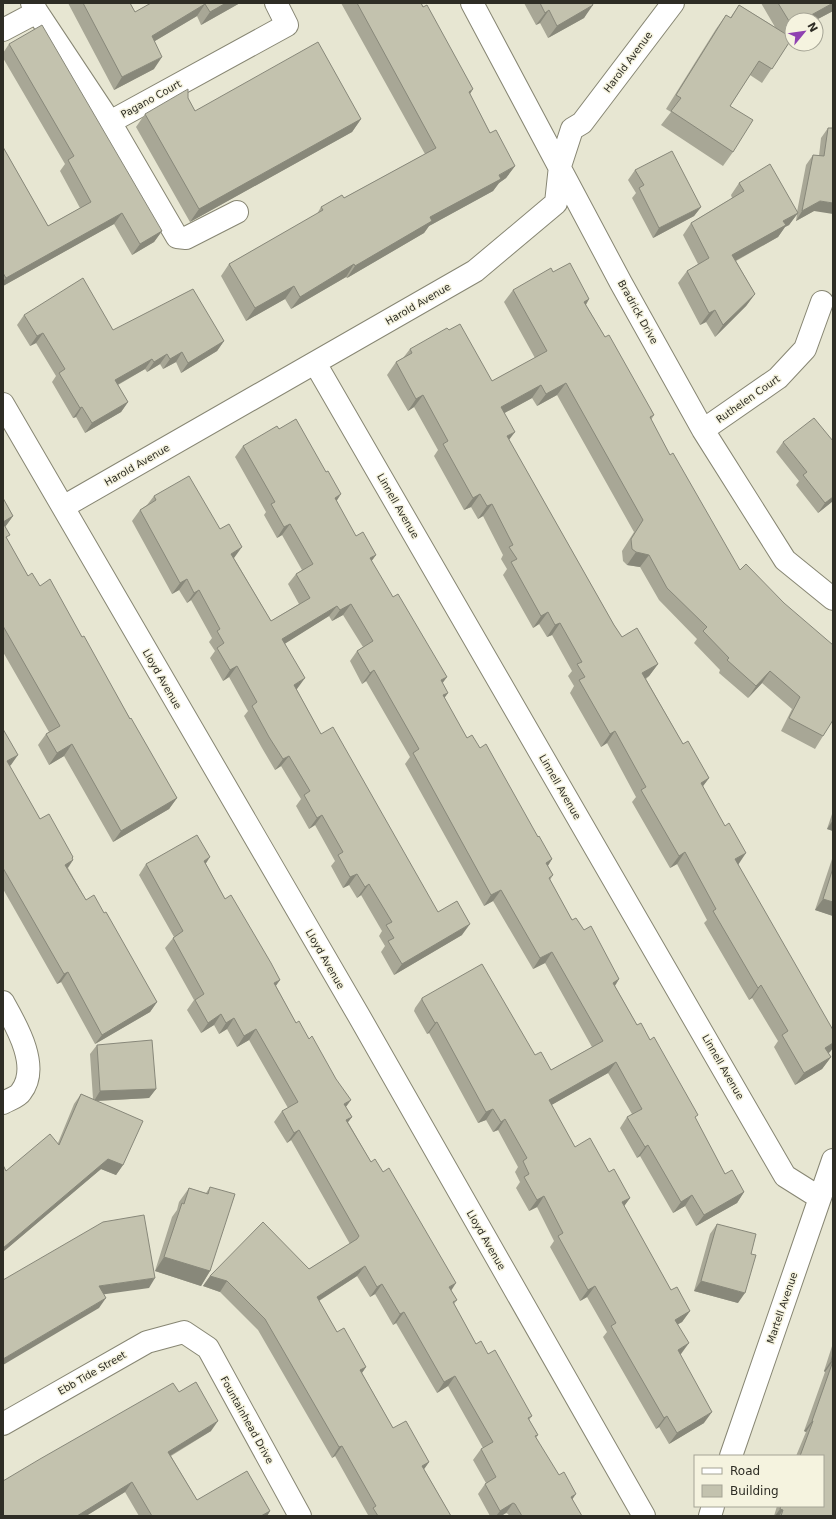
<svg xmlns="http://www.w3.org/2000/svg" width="836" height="1519" font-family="'DejaVu Sans',sans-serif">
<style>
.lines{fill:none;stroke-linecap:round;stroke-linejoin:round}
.minor-casing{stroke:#878673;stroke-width:24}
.minor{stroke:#fff;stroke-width:22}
.wall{fill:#a8a796}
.shaded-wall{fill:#88887a}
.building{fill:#c3c2ae;stroke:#88887a}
.labels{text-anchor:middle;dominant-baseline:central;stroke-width:3;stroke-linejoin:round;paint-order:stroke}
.street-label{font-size:10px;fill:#2e2d25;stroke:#f5f3df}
</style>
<rect width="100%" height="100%" fill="#e7e6d2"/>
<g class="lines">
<defs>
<path id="minor" d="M472,3L621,283L703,430L785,560L833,599
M37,12L110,122L287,25L276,3
M3,30L37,12L32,3
M110,122L177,237L186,238L237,212
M315,363L785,1176L820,1198
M3,404L359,1016L644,1516
M703,430L778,378L805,349L822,302
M63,507L475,271L556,203L560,166L572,129L582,123L673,3
M3,1002C16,1025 41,1067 21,1092C18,1097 8,1100 3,1103
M3,1424L147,1342L184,1332L208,1348L300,1516
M731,1456L833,1160
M710,1516L713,1506"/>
</defs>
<use href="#minor" class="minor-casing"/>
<use href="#minor" class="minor"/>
</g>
<path class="wall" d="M68,3H130L135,12L151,3H240L201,25L197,16L155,41L154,69L114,90Z
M341,3H421L473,89L470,94L490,133L515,166L506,178L499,183L493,191L429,226L424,233L347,278L346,277L291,309L285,299L246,321L221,276L229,264L317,214L321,207L344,198L425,154Z
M524,3H592L584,18L548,38L540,23L536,25Z
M761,3H833V11L816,20H792V38L762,83L750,75L730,106L733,152L723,166L661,125L671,112L666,109L716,29L726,15L730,18L739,5L775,27Z
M9,44L162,231L154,242L132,255L114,224L3,286V147L48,226L80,208L60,171L65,164L3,58V53Z
M188,98L195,111L361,119L352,132L190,222L136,127L145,114Z
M828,128H833L814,211L796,221L797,214L789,225L785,227L778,237L736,261L755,294L746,306L715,337L706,322L700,325L678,283L687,271L698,264L683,235L691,223L732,198L731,195L739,183L797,212L806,165L813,155L819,156L821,138Z
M635,170L701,207L694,216L653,238L632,198L636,193L628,180Z
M553,272L589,299L586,305L605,337L654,415L651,420L823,736L815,749L781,731L792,709L762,683L748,698L719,673L720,670L694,643L697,639L659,600L640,567L627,565L623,561L622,551L634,532L557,395L537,406L532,398L504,413L509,440L614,625L622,637L658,664L649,676L646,679L683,744L709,778L703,786L738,864L830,1052L828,1053L831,1057L822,1069L795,1085L774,1047L778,1041L752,998L749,1000L704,923L707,920L677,864L670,868L632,802L636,797L607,743L601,747L570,693L574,686L568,676L572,671L552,635L547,637L539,624L533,628L503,575L507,569L501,559L503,555L483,516L478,519L471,507L464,510L434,456L438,450L414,407L408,411L387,375L396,362L403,358L410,349L492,381L535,358L504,302L513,290Z
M24,315L113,330L224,341L217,351L181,373L176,362L163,369L160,364L147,372L145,369L118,385L128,402L121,412L85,433L76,417L73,418L52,382L56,376L36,343L30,346L17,325Z
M279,429L336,501L356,536L376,555L371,561L442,683L444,698L467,738L480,748L552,859L548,866L553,875L550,880L572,920L584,930L619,979L615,986L637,1025L695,1118L725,1174L744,1192L737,1203L696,1226L685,1206L673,1213L640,1156L637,1158L620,1128L627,1117L632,1114L608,1073L551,1105L575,1147L609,1172L630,1198L624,1206L671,1290L690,1311L682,1322L677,1324L681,1354L680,1355L704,1423L669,1444L659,1427L656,1429L603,1337L607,1332L587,1297L580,1301L550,1247L554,1241L537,1207L529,1211L516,1188L520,1182L515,1172L518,1167L498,1130L493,1132L486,1120L478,1123L429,1033L427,1034L414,1011L415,1008L422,998L535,1055L551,1070L592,1047L545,963L533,969L493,901L484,906L405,764L410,757L366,681L362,684L350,661L357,651L363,647L343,615L332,621L329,616L285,643L297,690L321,734L438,912L462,935L394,975L381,952L385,946L379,936L382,931L361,895L357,898L349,885L343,888L331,866L335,861L315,825L309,829L296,806L301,799L281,766L275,770L262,748L244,716L248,711L229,677L223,681L210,658L215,651L209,642L212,638L191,600L187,603L179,590L172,594L132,521L140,510L147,505L154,496L234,558L271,621L299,604L288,584L296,574L302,570L282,535L277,538L264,515L266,512L235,457L243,446Z
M783,442L833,501L818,513L796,485L799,481L776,452Z
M3,498L13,516L5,527L7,539L28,576L40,586L82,637L177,798L169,809L113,842L64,756L49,765L38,745L46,734L49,732L3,652Z
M3,729L11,765L9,766L40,819L73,860L68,868L86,900L157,1002L150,1012L95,1044L61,982L57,984L3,889Z
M833,811V831L827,829Z
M833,856V916L815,910Z
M146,864H206L225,899L276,986L296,1023L352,1117L348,1122L371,1162L451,1290L457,1300L454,1304L476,1344L488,1354L532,1416L529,1420L538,1435L536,1438L582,1516H509L508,1514L506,1513L501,1516H490L478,1494L485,1484L486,1483L473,1460L481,1449L483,1448L448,1386L437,1393L396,1323L393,1325L375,1294L370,1297L357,1276L319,1301L337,1332L366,1367L362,1373L393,1428L429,1462L424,1469L451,1516H367L368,1515L335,1456L332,1458L258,1330L220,1292L203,1286L210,1276L309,1269L350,1244L291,1140L287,1143L274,1122L282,1111L288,1108L249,1040L237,1047L227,1029L219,1034L214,1025L201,1033L187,1010L194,1000L165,948L174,937L139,875Z
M97,1045L156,1089L149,1098L97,1101L123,1165L116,1175L101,1169L3,1252V1165L6,1171L58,1143L74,1104L81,1094L93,1099L90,1054Z
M210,1187V1271L201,1286L155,1271L172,1217L177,1210L179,1202L189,1188L206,1193Z
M717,1224L738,1303L694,1291L710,1234Z
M833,1343V1516H774L777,1506H823V1456H796L806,1432L804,1431L825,1372L824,1371Z
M179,1392L211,1431L171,1456L197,1500L270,1511L267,1516H139L125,1492L86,1516H3Z"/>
<path class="shaded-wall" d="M226,3H240L201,25L210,12Z
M833,3V11L816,20H803L804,19Z
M205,4L197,16L143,48L152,36Z
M593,5L584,18L548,38L557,26Z
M549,10L540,23L536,25L545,13Z
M162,57L154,69L114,90L122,77Z
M473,89L465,101L469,92Z
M361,119L352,132L190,222L199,209Z
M515,166L506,178L499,183L493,191L429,226L424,233L347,278L355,266L430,217Z
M820,201L833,203V214L814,211L796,221L802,211Z
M701,207L694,216L653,238L659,228Z
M122,213L114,224L3,286V281L6,278Z
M798,213L789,225L785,227L778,237L724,267L732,255L783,221Z
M162,231L154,242L132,255L140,244Z
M354,264L346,277L291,309L300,297Z
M294,286L285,299L246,321L255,308Z
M755,294L746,306L715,337L723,325Z
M589,299L581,312L584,302Z
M715,310L706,322L700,325L709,313Z
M43,333L36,343L30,346L37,336Z
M224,341L217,351L181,373L188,363Z
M182,352L176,362L163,369L170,359Z
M167,354L160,364L147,372L154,362Z
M152,359L145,369L108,390L115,380Z
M566,383L557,395L537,406L546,394Z
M541,385L532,398L492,420L501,407Z
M423,395L414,407L408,411L416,399Z
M128,402L121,412L85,433L92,423Z
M82,407L76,417L73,418L80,408Z
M515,432L506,444L507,436Z
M341,494L334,505L335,498Z
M480,494L471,507L464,510L473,498Z
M833,497V501L818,513L825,503Z
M492,504L483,516L478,519L487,506Z
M13,516L5,527L3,528V522Z
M290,524L282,535L277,538L284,527Z
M242,547L234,558L224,564L231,554Z
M636,552L649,555L640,567L627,565Z
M376,555L368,566L370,558Z
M187,579L179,590L172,594L180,583Z
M199,590L191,600L187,603L194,593Z
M351,604L343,615L332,621L340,610Z
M337,606L329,616L275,650L282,639Z
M548,612L539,624L533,628L541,616Z
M560,623L552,635L547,637L555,625Z
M658,664L649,676L634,685L642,673Z
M237,666L229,677L223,681L230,670Z
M374,670L366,681L362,684L370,673Z
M770,671L762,683L748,698L756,686Z
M447,677L439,688L441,680Z
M305,678L297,689L287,696L294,685Z
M448,693L440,704L443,695Z
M615,731L607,743L601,747L610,734Z
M72,744L64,756L49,765L57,753Z
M18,755L11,765L3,769L7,761Z
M289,756L281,766L275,770L283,759Z
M709,778L700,790L701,783Z
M177,798L169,809L113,842L121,831Z
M322,815L315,825L309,829L317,818Z
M833,820V831L827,829Z
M685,852L677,864L670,868L679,856Z
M746,853L738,865L735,859Z
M73,857L69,862L73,860L66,870L65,865Z
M210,857L203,868L204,861Z
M552,859L545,870L546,863Z
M357,874L349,885L343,888L350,877Z
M369,884L361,895L357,898L365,887Z
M501,890L493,901L484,906L491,895Z
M823,899L833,902V916L815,910Z
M470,924L462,935L394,975L402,964Z
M552,952L545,963L533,969L540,958Z
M68,972L61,982L57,984L64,974Z
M619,979L612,990L613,983Z
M280,980L273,990L274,983Z
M761,985L752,998L749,1000L758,988Z
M157,1002L150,1012L95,1044L102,1035Z
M221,1014L214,1025L201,1033L208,1023Z
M234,1018L227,1029L219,1034L226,1023Z
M437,1022L429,1033L427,1034L435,1023Z
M256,1029L249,1040L237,1047L244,1036Z
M833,1043V1048L830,1052L817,1060L825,1048Z
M831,1057L822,1069L795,1085L804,1073Z
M616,1062L608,1073L541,1111L549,1100Z
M156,1089L149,1098L94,1101L100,1091Z
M351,1100L343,1111L344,1104Z
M493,1109L486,1120L478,1123L486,1112Z
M352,1117L344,1127L346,1120Z
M505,1119L498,1130L493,1132L501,1122Z
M299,1130L291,1140L287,1143L294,1133Z
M648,1145L640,1156L637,1158L645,1147Z
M108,1159L123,1165L116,1175L101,1169L3,1252V1248Z
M744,1192L737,1203L696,1226L704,1215Z
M692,1195L685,1206L673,1213L681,1202Z
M544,1196L537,1207L529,1211L537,1200Z
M630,1198L622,1209V1202Z
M164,1257L210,1271L201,1286L155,1271Z
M365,1266L357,1276L309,1307L317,1297Z
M210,1276L227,1281L220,1292L203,1286Z
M155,1278L149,1288L92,1296L99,1286Z
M701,1281L745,1293L738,1303L694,1291Z
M456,1283L449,1294V1287Z
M382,1284L375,1294L370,1297L377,1287Z
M595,1286L587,1297L580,1301L588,1290Z
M106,1298L99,1308L3,1365V1359Z
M690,1311L682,1322L667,1331L675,1320Z
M404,1312L396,1323L393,1325L400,1314Z
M689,1343L681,1354L670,1361L678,1350Z
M831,1361H833L825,1372L824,1371Z
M366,1367L359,1377L360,1370Z
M455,1376L448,1386L437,1393L444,1382Z
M712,1412L704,1423L669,1444L677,1433Z
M667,1416L659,1427L656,1429L664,1418Z
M218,1421L211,1431L161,1461L168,1452Z
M812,1421H813L806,1432L804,1431Z
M342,1446L335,1456L332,1458L339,1447Z
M429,1462L422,1472V1466Z
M132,1482L125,1492L86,1516H77Z
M576,1494L569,1504L571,1497Z
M513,1503L506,1513L501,1516H496L500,1511Z
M780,1509L783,1510L779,1516H775Z
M270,1511L267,1516H261Z"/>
<path class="building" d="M83,3H130L135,12L151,3H226L210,12L205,4L152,36L162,57L122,77Z
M357,3H421L423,7L427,5L473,89L469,92L490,133L496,130L515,166L499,175L501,179L430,217L432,221L355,266L354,264L300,297L294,286L255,308L229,264L323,210L321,207L342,195L344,198L436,148Z
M540,3H592L593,5L557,26L549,10L545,13Z
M778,3H833L804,19L803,20H792V26Z
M739,5L792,38L772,69L759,61L730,106L753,120L733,152L671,111L681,98L676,95L726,15L731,18Z
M42,25L162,231L140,244L122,213L6,278L3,273V147L48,226L91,202L68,160L74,156L9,44Z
M318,42L361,119L199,209L145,114L188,89V98L195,111Z
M828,128H833V203L820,201L802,211L813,155L824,156Z
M672,151L701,207L659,228L639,188L644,185L635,170Z
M770,164L798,213L783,221L786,225L732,255L755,294L723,325L715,310L709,313L687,271L709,258L691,223L744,191L739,183Z
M570,263L589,299L584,302L605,337L609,335L654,415L650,417L670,455L673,453L740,570L746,564L784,603L833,645V720L823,736L789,718L800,697L770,671L756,686L727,660L729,658L703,631L707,627L667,588L649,555L636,552L632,549L631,539L643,520L566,383L546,394L541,385L501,407L515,432L507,436L614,625L622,637L637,628L658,664L642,673L683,744L688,741L709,778L701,783L725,826L729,823L746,853L735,859L833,1030V1043L825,1048L831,1057L804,1073L782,1035L788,1031L761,985L758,988L713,911L716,909L685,852L679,856L641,790L646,787L615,731L610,734L579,680L585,677L577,664L582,662L560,623L555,625L548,612L541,616L511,562L517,559L509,547L513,545L492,504L487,506L480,494L473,498L443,444L448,441L423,395L416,399L396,362L412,353L410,349L447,328L449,330L460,324L492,381L547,351L513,290L551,268L553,272Z
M83,278L113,330L193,289L224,341L188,363L182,352L170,359L167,354L154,362L152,359L115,380L128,402L92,423L82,407L80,408L59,373L65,369L43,333L37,336L24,315Z
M814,418L833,441V497L825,503L803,475L807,472L783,442Z
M296,419L326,472L328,471L341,494L335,498L356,536L363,532L376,555L370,558L393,597L398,594L447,677L441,680L448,693L443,695L467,738L472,735L480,748L486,744L538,837L539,836L552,859L546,863L553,875L549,878L572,920L576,918L584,930L591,926L619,979L613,983L637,1025L641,1023L650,1040L654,1037L698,1115L695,1117L725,1174L732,1170L744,1192L704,1215L692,1195L681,1202L648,1145L645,1147L627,1117L642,1109L616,1062L549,1100L575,1147L590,1138L609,1172L614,1169L630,1198L622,1202L671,1290L677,1287L690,1311L675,1320L689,1343L678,1350L712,1412L677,1433L667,1416L664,1418L611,1326L616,1323L595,1286L588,1290L558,1236L563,1233L544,1196L537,1200L524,1177L529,1174L523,1161L527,1158L505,1119L501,1122L493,1109L486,1112L437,1022L435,1023L422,1000V998L482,964L535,1055L541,1052L551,1070L603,1041L552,952L540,958L501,890L491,895L413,753L419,749L374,670L370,673L357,651L373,641L351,604L340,610L337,606L282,639L305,678L294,685L321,734L333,727L438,912L457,901L470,924L402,964L388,941L394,938L386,925L392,922L369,884L365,887L357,874L350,877L338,855L343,852L322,815L317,818L304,795L310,791L289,756L283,759L269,737L252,706L257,702L237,666L230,670L217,648L224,643L217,631L220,629L199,590L194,593L187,579L180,583L140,510L156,500L154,496L189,476L220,529L229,524L242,547L231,554L271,621L310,598L296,574L313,564L290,524L284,527L271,504L275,502L243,446L277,426L279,429Z
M3,498L13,516L3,522Z
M3,523L10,535L6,537L28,576L32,573L40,586L50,579L82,637L84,636L130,719L131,718L177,798L121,831L72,744L57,753L46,734L60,726L3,626Z
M3,729L18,755L7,761L40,819L49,814L73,857L72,858L73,860L65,865L86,900L94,895L104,913L106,912L157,1002L102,1035L68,972L64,974L3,868Z
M197,835L210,857L204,861L225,899L231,895L271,963L280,980L274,983L296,1023L299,1021L309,1039L312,1036L336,1079L351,1100L344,1104L352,1117L346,1120L371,1162L375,1159L383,1172L389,1168L456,1283L449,1287L457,1300L453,1302L476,1344L481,1341L488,1354L495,1350L532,1416L528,1418L538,1435L535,1436L559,1475L564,1472L576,1494L571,1497L582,1516H522L515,1504L513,1503L500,1511L485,1484L496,1477L481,1449L493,1442L455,1376L444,1382L404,1312L400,1314L382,1284L377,1287L365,1266L317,1297L337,1332L344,1328L366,1367L360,1370L393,1428L406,1421L429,1462L422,1466L451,1516H378L373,1508L376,1506L342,1446L339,1447L265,1319L227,1281L210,1276L263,1222L309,1269L357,1239L359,1236L299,1130L294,1133L282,1111L298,1102L256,1029L244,1036L234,1018L226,1023L221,1014L208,1023L195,1000L204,994L173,938L183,931L146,864Z
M833,868V902L823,899Z
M152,1040L156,1089L100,1091L97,1045Z
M81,1094L143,1121L123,1165L108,1159L3,1248V1165L6,1171L50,1134L59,1145Z
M210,1187L235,1194L210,1271L164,1257L182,1203L184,1204L189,1188L208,1194Z
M144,1215L155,1278L99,1286L106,1298L3,1359V1280L103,1222Z
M717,1224L756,1234L751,1254L756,1255L745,1293L701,1281Z
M833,1354V1516H781L783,1510L780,1509L781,1506H823V1456H800L813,1421H812L833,1361H831Z
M196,1382L218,1421L168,1452L197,1500L247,1471L270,1511L261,1516H152L132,1482L77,1516H3V1481L40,1459L173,1383L179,1392Z"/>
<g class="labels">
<g class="street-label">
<text transform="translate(628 62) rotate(-53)">Harold Avenue</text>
<text transform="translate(151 99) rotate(-29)">Pagano Court</text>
<text transform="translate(418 304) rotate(-30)">Harold Avenue</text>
<text transform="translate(638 312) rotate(61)">Bradrick Drive</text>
<text transform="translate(748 399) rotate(-35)">Ruthelen Court</text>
<text transform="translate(137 465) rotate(-30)">Harold Avenue</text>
<text transform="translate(398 506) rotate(60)">Linnell Avenue</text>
<text transform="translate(162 679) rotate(60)">Lloyd Avenue</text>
<text transform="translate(560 787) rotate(60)">Linnell Avenue</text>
<text transform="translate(325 959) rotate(60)">Lloyd Avenue</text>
<text transform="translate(723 1067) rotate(60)">Linnell Avenue</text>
<text transform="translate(486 1240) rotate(60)">Lloyd Avenue</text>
<text transform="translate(782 1308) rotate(-71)">Martell Avenue</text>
<text transform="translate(92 1373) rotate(-30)">Ebb Tide Street</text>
<text transform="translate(247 1420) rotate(61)">Fountainhead Drive</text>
</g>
</g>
<rect width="836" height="1519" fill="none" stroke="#2e2d25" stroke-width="8"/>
<rect x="694" y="1455" width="130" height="52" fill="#f5f3df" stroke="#a5a495"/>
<rect x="702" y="1468" width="20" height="6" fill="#ffffff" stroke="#a5a495"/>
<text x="730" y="1475" font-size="12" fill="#2e2d25">Road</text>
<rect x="702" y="1485" width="20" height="12" fill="#c3c2ae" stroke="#a5a495"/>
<text x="730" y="1495" font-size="12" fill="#2e2d25">Building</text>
<g transform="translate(804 32) rotate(61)"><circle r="19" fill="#f5f3df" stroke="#a5a495"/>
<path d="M0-3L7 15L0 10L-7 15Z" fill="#8f41b1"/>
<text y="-6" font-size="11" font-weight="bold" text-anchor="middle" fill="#2e2d25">N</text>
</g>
</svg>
